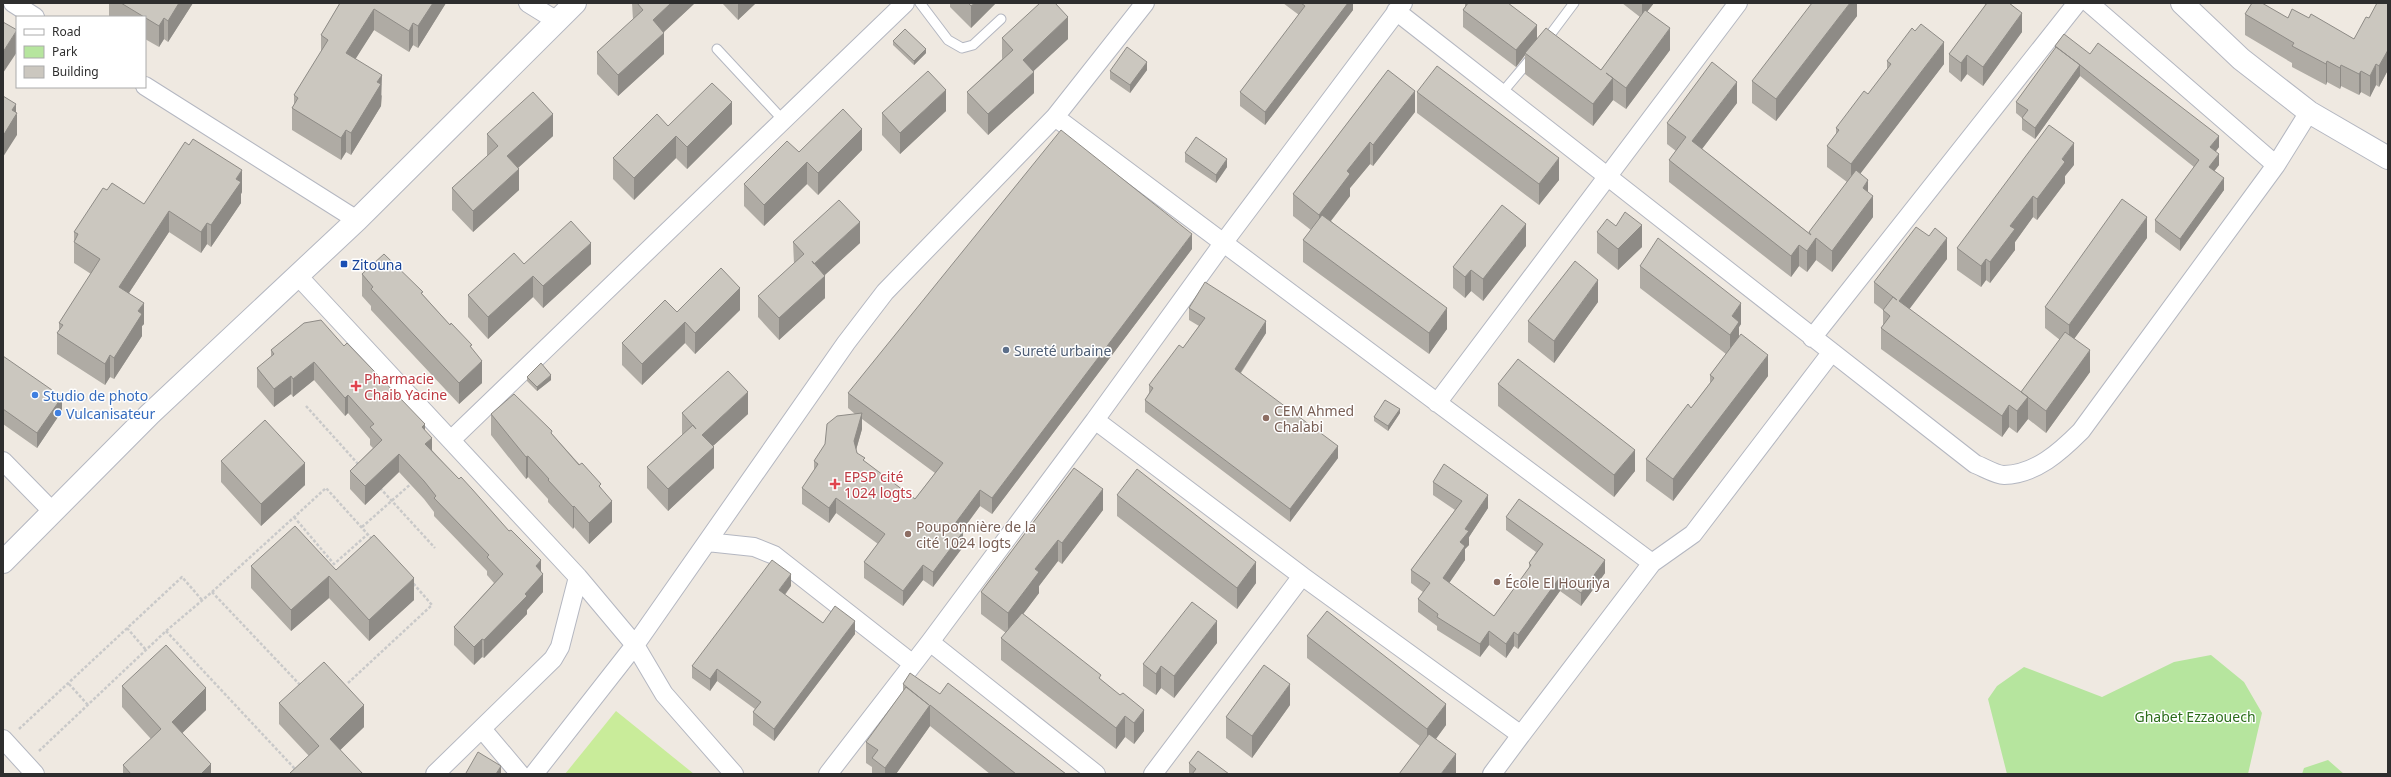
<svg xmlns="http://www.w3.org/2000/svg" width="2391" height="777" font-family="'Noto Sans',sans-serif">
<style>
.green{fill:#b6e59e}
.pitch{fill:#c9ec9a}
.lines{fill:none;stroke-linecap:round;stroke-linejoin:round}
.lane-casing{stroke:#b4b7c1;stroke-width:11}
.street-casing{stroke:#b4b7c1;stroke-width:20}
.secondary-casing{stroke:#b4b7c1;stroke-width:24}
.path{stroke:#c9c9c9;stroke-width:2.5;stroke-dasharray:3 2;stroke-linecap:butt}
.lane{stroke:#fff;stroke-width:9}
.street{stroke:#fff;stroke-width:18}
.secondary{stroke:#fff;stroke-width:22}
.wall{fill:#afaba4;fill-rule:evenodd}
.shaded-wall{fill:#8e8b86}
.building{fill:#cbc7bf;stroke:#8e8b86}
.transit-dot{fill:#1a4fb4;stroke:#fff;stroke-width:1.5}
.service-dot{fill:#5c6f8a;stroke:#fff;stroke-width:1.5}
.health-dot{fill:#e0444e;stroke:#fff;stroke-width:1.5}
.shop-dot{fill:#3f7fe0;stroke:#fff;stroke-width:1.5}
.education-dot{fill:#8d6e63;stroke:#fff;stroke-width:1.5}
.labels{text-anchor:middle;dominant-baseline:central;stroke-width:3;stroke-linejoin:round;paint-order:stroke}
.transit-label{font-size:14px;fill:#164399;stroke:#fff;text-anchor:start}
.service-label{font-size:14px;fill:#4e5e75;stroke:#fff;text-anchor:start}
.health-label{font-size:14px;fill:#be3a42;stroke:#fff;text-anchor:start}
.shop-label{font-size:14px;fill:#366cbe;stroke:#fff;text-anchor:start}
.education-label{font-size:14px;fill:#785e54;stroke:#fff;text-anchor:start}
.park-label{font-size:14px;fill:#2c6e1b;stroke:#fff}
</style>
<rect width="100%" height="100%" fill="#efe9e1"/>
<path class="green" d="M2211,655L2244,682L2262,713L2248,774H2007L1988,699L1997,686L2024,667L2102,697L2174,662Z
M2328,760L2344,774H2302L2304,768Z"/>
<path class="pitch" d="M616,711L694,774H565Z"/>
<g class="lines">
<defs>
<path id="lane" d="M920,3L948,40L962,48L973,45L1001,19
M1544,43L1574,3
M717,49L783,120
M1501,94L1532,57"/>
<path id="street" d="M13,3L35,17
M528,3L557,21
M2089,3L2276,165
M1396,11L1975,464C1983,467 1996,475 2004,475C2036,474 2060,452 2081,431L2276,165L2309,112
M145,86L357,220
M1055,117L1652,563
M298,276L578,577L560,647L553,659L435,774
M1812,338L2077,3
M1437,403L1738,3
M451,440L905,3
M3,461L53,512
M707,542L754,547L774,555L913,664
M1302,576L1521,735L1492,774
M578,577L635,645L664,694L734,774
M930,642L1096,774
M482,729L520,774
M1521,735L1652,563L1693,534L1831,353
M3,739L35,774
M534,774L635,645L846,343L885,292L1055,117L1145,3
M828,774L930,642L1095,420
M1153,774L1302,576L1095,420L1224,242L1403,3"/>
<path id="secondary" d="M2182,3L2241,59L2309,112L2388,158
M3,562L150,414L357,220L575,3"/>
</defs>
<use href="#lane" class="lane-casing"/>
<use href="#street" class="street-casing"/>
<use href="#secondary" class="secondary-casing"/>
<path class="path" d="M306,406L359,465
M380,488L435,548
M294,517L334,564L368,534
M362,527L413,482
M212,592L326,488L372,539
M127,628L146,650
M166,631L296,770
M348,683L432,605L412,582
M69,684L88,705
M19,729L182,577L202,600
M39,751L166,631L212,592L302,687"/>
<use href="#lane" class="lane"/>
<use href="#street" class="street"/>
<use href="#secondary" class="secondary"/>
</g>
<path class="wall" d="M109,3H193L168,42L164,39L159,47L145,39V17H109Z
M340,3H446L418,48L413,45L409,52L374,30L363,46L355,59L382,96L381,106L351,155L346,152L341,160L292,130V108L294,105V95L321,52V35Z
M632,3H695L664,32V54L618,96L597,74V52L633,20Z
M722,3H756L738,20Z
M950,3H996L971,28L950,7Z
M1283,3H1353V10L1265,125L1240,106V92L1299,15Z
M1465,3H1508L1537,39L1601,70L1640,17L1622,3H1654L1647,12L1670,50L1626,109L1613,100L1593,126L1525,74V55L1516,67L1463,27V10L1465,7Z
M1857,3V16L1776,121L1752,103V81Z
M1983,3H2012L2011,5L2022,32L1983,86L1967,74L1961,82L1949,72V54L1986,5Z
M2388,3V70L2379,87L2376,85L2370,97L2361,92L2359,95L2341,86L2340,89L2327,82L2326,85L2292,67V63L2245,35V14L2288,18H2309L2354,39L2369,18Z
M1002,38L1068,39L1033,71L1034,93L988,135L967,113V92L1002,59Z
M893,41L926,53L914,65L893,45Z
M2055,46L2219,147L2216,151L2219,165L2214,171L2224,190L2180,251L2155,232V220L2194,167L2080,76L2035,139L2022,130V118L2016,113V102L2055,49Z
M1887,61L1944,64L1860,173L1868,192L1873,217L1832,272L1816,260L1807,272L1799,266L1791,277L1669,182V160L1676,151L1667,144V123L1737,103L1702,149L1809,233L1847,182L1827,167V146L1836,134V128L1868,94L1887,70Z
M1147,70L1130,93L1110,79V71Z
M1388,70L1415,112L1373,166L1370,164L1350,188V196L1331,221L1447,329L1429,354L1303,262V240L1311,230L1293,216V194Z
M1417,92L1559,180L1539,205L1417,113Z
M946,111L900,154L882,135V113Z
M732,124L687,169L676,158L634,200L613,179V158L668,126Z
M487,134L553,136L518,168L519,190L473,232L452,210V188L487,156Z
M189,145L242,192L241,194V203L211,247L207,244L201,253L169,232L129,293L144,324L142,326V336L114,379L110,377L105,385L57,354V333L59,330V323L91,274L74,263V232L107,190L144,204Z
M862,150L818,195L807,184L764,226L744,206V184L799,152Z
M1185,153L1227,167L1216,183L1185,162Z
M2074,165L2065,176V183L2037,220L2033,217L2015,242V250L1990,283L1986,280L1981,287L1957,270V248Z
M1597,232L1642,247L1618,270L1597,253Z
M2147,238L2074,339L2090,372L2046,433L2028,419L2017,433L2009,427L2002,437L1881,349V328L1883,325V310L1874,303V282L1947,259L1909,309L2021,392L2060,340L2045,328V307Z
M793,242L860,243L824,275L825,298L779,340L758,317V296L794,264Z
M1526,246L1483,301L1471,291L1465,298L1453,288V267Z
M1192,249L992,514L980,506L962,531L963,547L933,587L923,580L903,606L864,578V562L878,544L836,513L829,523L802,504V488L814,471V461L855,414L848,408V393ZM862,419L935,473L915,499L865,462L857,453L856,450L862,429Z
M524,264H591L543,308L533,297L488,339L468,317V295Z
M1640,266L1741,324L1739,327V337L1768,376L1673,501L1646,481V459L1691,408L1710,383V375L1726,354L1640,288Z
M362,274L423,295L450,325L482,383L459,404L371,310V306L362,296Z
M1598,302L1554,363L1528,342V321Z
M1189,308L1266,333L1241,373L1338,458L1290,522L1145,412V400L1149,393V385L1183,348L1199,326L1189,320Z
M740,310L695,354L685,343L642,385L622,365V343L677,312Z
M304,323L425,431L432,450L541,572L543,592L527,610V614L484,658L482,657L474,665L454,645V627L494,583L487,575V571L434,516V512L424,499L399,472L365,505L350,489V471L373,448L370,445V439L348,413L345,416L314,380L293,397L291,394L274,407L257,387V368L271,357V350Z
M3,356L62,411L37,448L3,424Z
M527,377L551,380L537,391L527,381Z
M1498,384L1635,471L1614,497L1498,406Z
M682,413L748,414L713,446L714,468L668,511L647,488V467L682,435Z
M1400,413L1388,431L1374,421V417Z
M491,414L552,434L601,488L612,522L589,544L574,527L573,529L548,502V499L528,477L526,479L491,435Z
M221,461L305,485L261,526L221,482Z
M1074,468L1103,510L1062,564L1058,561L1039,586V593L1023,614L1101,680L1144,731L1134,744L1125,737L1116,749L1001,660V638L1006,633L981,614V592Z
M1433,482L1488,508L1469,537V545L1465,549V560L1449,583L1494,616L1529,568V563L1536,552L1506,530V517L1605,573L1581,606L1560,591L1518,649L1514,646L1506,658L1489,645L1480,657L1437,630V626L1418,612V599L1423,592L1411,583V570L1455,510L1433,495Z
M1117,495L1256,583L1237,609L1117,516Z
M251,566L336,570L414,600L369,641L329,598L291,631L251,588Z
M791,586L785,595L823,623L855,634L774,741L753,725V712L755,709L717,681L710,691L692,678V666Z
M1307,636L1446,725L1436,739L1456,774L1420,746L1307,658Z
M1217,643L1174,698L1161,688L1156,695L1143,686V664Z
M903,684L940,694L1066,774H990L930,726L896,774H872V767L866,763V742L903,692Z
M122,686L206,710L182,733L211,774H123V765L151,739L122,707Z
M279,703L364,727L340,750L309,756L279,724Z
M1290,705L1252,758L1226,738V717Z
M1189,763L1229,774H1189Z"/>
<path class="shaded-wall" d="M179,3H193L168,42V21Z
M433,3H446L418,48V26Z
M671,3H695L653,42V20Z
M738,3H756L738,20Z
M975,3H996L971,28V6Z
M1347,3H1353V10L1265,125V112Z
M1642,3H1654L1642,18Z
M1850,3H1857V16L1776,121V99Z
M374,9V30L346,74V53Z
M2022,13V32L1983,86V67Z
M1068,17V39L1023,81V60Z
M164,18V39L159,47V26Z
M413,23V45L409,52V31Z
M1537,25V42L1525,53V55L1516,67V50Z
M1670,28V50L1626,109V88Z
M17,30V52L3,73V52Z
M664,33V54L618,96V75Z
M1944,42V64L1851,186V164Z
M926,49V53L914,65V61Z
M2388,50V70L2379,87V66Z
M1967,55V74L1961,82V63Z
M2327,61V82L2326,85V64Z
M1147,62V70L1130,93V85Z
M2376,64V85L2370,97V76Z
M2080,65V76L2035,139V128Z
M2341,65V86L2340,89V68Z
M2361,71V92L2359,95V74Z
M1034,72V93L988,135V114Z
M382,75L381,106L351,155V133L377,82Z
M1613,78V100L1593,126V104Z
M1737,82V103L1692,162V141Z
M946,90V111L900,154V133Z
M1415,91V112L1373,166V145Z
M732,102V124L687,169V147Z
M16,104V115L17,113V135L3,157V136L12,110Z
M553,114V136L507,178V156Z
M862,129V150L818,195V173Z
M346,130V152L341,160V138Z
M676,136V158L634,200V178Z
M2219,136V147L2210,159V147Z
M1370,142V164L1350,188V196L1319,236V215L1347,171Z
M2074,143V165L2065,176V183L2037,220V199L2062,159Z
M2219,154V165L2209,178V167Z
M1559,158V180L1539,205V184Z
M1227,159V167L1216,183V175Z
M807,162V184L764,226V205Z
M519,169V190L473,232V211Z
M242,170V192L241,194V203L211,247V225L236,179Z
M2224,178V190L2180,251V239Z
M1868,180V201L1863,188Z
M1873,196V217L1832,272V251Z
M2033,196V217L2015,242V250L1990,283V262L2010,226Z
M169,211V232L119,308V287Z
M2147,217V238L2069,346V325Z
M860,222V243L814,285V264Z
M207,223V244L201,253V232Z
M1526,224V246L1483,301V279Z
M1642,225V247L1618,270V249Z
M1192,234V249L992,514V498Z
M1816,238V260L1807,272V251Z
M1947,238V259L1899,323V301Z
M591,243V264L543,308V286Z
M1799,245V266L1791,277V256Z
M1986,259V280L1981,287V266Z
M1471,270V291L1465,298V277Z
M533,276V297L488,339V317Z
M825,276V298L779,340V318Z
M1598,280V302L1554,363V341Z
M740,288V310L695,354V333Z
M144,303V324L142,326V336L114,379V358L138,311Z
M1741,303V324L1739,327V344L1730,357V335L1732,316Z
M1447,308V329L1429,354V333Z
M1266,321V333L1235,381V369Z
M685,322V343L642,385V364Z
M2090,350V372L2046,433V411Z
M110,355V377L105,385V364Z
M1768,355V376L1673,501V479Z
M482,361V383L459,404V383Z
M314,362V380L293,397V379Z
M551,375V380L537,391V387Z
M291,376V394L274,407V389Z
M748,392V414L702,456V435Z
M348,395V413L345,416V398Z
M62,397V411L37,448V433Z
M2028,397V419L2017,433V411Z
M2009,405V427L2002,437V416Z
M1400,409V413L1388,431V426Z
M862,413V429L854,457V441Z
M425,424V442L422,427Z
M432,438V456L425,444Z
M1338,446V458L1290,522V509Z
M714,447V468L668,511V489Z
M1635,450V471L1614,497V475Z
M399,454V472L365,505V486Z
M528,456V477L526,479V457Z
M305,463V485L261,526V504Z
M1103,489V510L1062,564V543Z
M980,490V506L954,541V525Z
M1488,495V508L1469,537V545L1465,549V560L1443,592V578L1460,542L1465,529Z
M836,498V513L829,523V508Z
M612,501V522L589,544V523Z
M574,506V527L573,529V507Z
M963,532V547L933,587V572Z
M1058,540V561L1039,586V593L1008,634V613L1035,569Z
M541,560V576L543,574V592L527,610V614L484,658V640L525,594L536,566Z
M1605,560V573L1581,606V593Z
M1256,562V583L1237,609V588Z
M923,565V580L903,606V591Z
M791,574V586L779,602V590Z
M329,576V598L291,631V610Z
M1560,577V591L1518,649V635Z
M414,578V600L369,641V620Z
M855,621V634L774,741V729Z
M1217,621V643L1174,698V676Z
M1489,631V645L1480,657V644Z
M1514,632V646L1506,658V644Z
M482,639V657L474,665V647Z
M1161,666V688L1156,695V674Z
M717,669V681L710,691V679Z
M1290,684V705L1252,758V736Z
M206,688V710L172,743V722Z
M1446,704V725L1427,751V729Z
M364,705V727L330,760V739Z
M930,705V726L896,774H885V768Z
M1144,710V731L1134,744V723Z
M1125,716V737L1116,749V728Z
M1456,754V774H1441Z
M211,764V774H201Z
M501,766V774H496Z"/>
<path class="building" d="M121,3H179L168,21L164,18L159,26Z
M340,3H433L418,26L413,23L409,31L374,9L346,53L382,75L377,82L381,84L351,133L346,130L341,138L292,108L298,98L294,95L328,40L321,35Z
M637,3H671L653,20L664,33L618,75L597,52L643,10Z
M968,3H975L971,6Z
M1040,3H1055L1068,17L1023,60L1034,72L988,114L967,92L1013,50L1002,38Z
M1301,3H1348L1265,112L1240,92L1305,6Z
M1468,3H1508L1537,25L1516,50L1463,10Z
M1812,3H1850L1776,99L1752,81Z
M1987,3H2009L2022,13L1983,67L1967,55L1961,63L1949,54Z
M2252,3H2262L2288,18L2292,9L2309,18L2311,14L2354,39L2366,17L2369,18L2377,3H2388V50L2379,66L2376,64L2370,76L2361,71L2359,74L2341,65L2340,68L2327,61L2326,64L2292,46L2294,43L2245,14Z
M1645,10L1670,28L1626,88L1606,73L1613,78L1593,104L1525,53L1546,28L1601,70Z
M3,22L17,30L3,52Z
M1921,24L1944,42L1851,164L1827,146L1839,130L1836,128L1864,91L1868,94L1891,64L1887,61L1912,28L1915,31Z
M905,29L926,49L914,61L893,41Z
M2064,34L2090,54L2098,43L2219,136L2210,147L2219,154L2209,167L2224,178L2180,239L2155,220L2199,160L2080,65L2035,128L2022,118L2028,110L2016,102L2056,47L2080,65L2055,46Z
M1127,47L1147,62L1130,85L1110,71Z
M1712,62L1737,82L1692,141L1811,235L1809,232L1856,170L1868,180L1863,188L1873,196L1832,251L1816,238L1807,251L1799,245L1791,256L1669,160L1686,137L1667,123Z
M1437,66L1559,158L1539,184L1417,92Z
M1388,70L1415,91L1373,145L1370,142L1347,171L1350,174L1319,215L1293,194Z
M928,71L946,90L900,133L882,113Z
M712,83L732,102L687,147L676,136L634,178L613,158L657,114L668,126Z
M533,92L553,114L507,156L519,169L473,211L452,188L498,146L487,134Z
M3,96L16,104L12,110L17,113L3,136Z
M843,109L862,129L818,173L807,162L764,205L744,184L787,141L799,152Z
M2049,125L2074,143L2062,159L2065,162L2037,199L2033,196L2010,226L2015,229L1990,262L1986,259L1981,266L1957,248Z
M1061,130L1192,234L992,498L980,490L954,525L963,532L933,572L923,565L903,591L864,562L885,534L836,498L829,508L802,488L818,464L814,461L825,444L827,424L837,416L862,413L854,441L857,453L865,458L863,460L915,499L943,463L848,393Z
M1196,137L1227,159L1216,175L1185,153Z
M193,139L242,170L236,179L241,182L211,225L207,223L201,232L169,211L119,287L144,303L138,311L142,314L114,358L110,355L105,364L57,333L63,325L59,323L100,259L74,242L78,234L74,232L103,188L107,190L112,183L144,204L185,142L189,145Z
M2122,199L2147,217L2069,325L2045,307Z
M839,200L860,222L814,264L812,261L825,276L779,318L758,296L804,254L793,242Z
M1502,205L1526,224L1483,279L1471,270L1465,277L1453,267Z
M1625,212L1642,225L1618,249L1597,232L1607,219L1616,226Z
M1322,215L1447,308L1429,333L1303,240Z
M571,221L591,243L543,286L533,276L488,317L468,295L514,253L524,264Z
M1916,227L1929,236L1935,228L1947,238L1899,301L2028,397L2017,411L2009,405L2002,416L1881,328L1890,316L1883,310L1893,297L1897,300L1874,282Z
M1658,238L1741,303L1732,316L1739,322L1730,335L1640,266Z
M384,254L423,292L421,293L450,325L451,323L472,345L470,346L482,361L459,383L371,289L373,287L362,274Z
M1575,261L1598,280L1554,341L1528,321Z
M721,268L740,288L695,333L685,322L642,364L622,343L665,300L677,312Z
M1205,282L1266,321L1235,369L1338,446L1290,509L1145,400L1153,388L1149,385L1179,345L1183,348L1205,318L1189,308Z
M321,320L344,346L347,343L425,424L422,427L432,438L425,444L459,479L461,477L472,489L509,531L511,530L541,560L536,566L543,574L525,594L527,596L484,640L482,639L474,647L454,627L503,574L487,557L489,555L434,498L436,496L424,481L399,454L365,486L350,471L382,440L370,427L374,424L348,395L345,398L314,362L293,379L291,376L274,389L257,368L274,354L271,350L304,323Z
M2065,332L2090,350L2046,411L2021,392Z
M1741,334L1768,355L1673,479L1646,459L1688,404L1691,408L1714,378L1710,375Z
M3,356L62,397L37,433L3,409Z
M1518,359L1635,450L1614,475L1498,384Z
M541,363L551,375L537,387L527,377Z
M728,371L748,392L702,435L714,447L668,489L647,467L693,425L696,429L682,413Z
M514,394L552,431L551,433L579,465L582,463L601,484L599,486L612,501L589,523L574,506L573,507L548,480L549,479L528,456L526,457L491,414Z
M1385,400L1400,409L1388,426L1374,417Z
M265,420L305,463L261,504L221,461Z
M1444,464L1488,495L1465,529L1469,531L1460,542L1465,546L1443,578L1494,616L1531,565L1529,563L1543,544L1506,517L1519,499L1605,560L1581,593L1560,577L1518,635L1514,632L1506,644L1489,631L1480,644L1437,617L1438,614L1418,599L1430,583L1411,570L1462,501L1433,482Z
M1074,468L1103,489L1062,543L1058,540L1035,569L1039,572L1008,613L981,592Z
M1137,469L1256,562L1237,588L1117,495Z
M295,526L336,570L374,535L414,578L369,620L329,576L291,610L251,566Z
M772,560L791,574L779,590L823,623L835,606L855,621L774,729L753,712L761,702L717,669L710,679L692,666Z
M1192,602L1217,621L1174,676L1161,666L1156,674L1143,664Z
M1327,611L1446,704L1427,729L1307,636Z
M1022,613L1101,675L1099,678L1120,695L1123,693L1144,710L1134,723L1125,716L1116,728L1001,638Z
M166,645L206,688L172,722L211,764L201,774H131L123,765L161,729L122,686Z
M324,662L364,705L330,739L363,774H289L319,746L279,703Z
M1264,665L1290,684L1252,736L1226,717Z
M910,673L940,694L948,683L1066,774H1016L930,705L885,768L872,758L878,750L866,742L906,687L929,705L903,684Z
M1429,734L1456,754L1441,774H1399Z
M1198,751L1229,774H1192L1196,769L1189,763Z
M478,752L501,766L496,774H467L466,773Z"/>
<rect class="transit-dot" x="340" y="260" width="8" height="8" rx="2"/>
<circle class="service-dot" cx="1006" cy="350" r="4"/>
<g class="health-dot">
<path d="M354 380h4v4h4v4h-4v4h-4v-4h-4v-4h4z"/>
<path d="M833 478h4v4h4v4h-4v4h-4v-4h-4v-4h4z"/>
</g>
<g class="shop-dot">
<circle cx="35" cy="395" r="4"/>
<circle cx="58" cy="413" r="4"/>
</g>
<g class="education-dot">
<circle cx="1266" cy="418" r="4"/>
<circle cx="908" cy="534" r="4"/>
<circle cx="1497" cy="582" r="4"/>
</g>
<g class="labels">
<g class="transit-label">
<text x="352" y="264">Zitouna</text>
</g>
<g class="service-label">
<text x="1014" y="350">Sureté urbaine</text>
</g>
<g class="health-label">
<text x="364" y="378">Pharmacie<tspan x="364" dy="16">Chaib Yacine</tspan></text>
<text x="844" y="476">EPSP cité<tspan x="844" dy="16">1024 logts</tspan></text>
</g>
<g class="shop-label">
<text x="43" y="395">Studio de photo</text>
<text x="66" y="413">Vulcanisateur</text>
</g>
<g class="education-label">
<text x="1274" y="410">CEM Ahmed<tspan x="1274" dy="16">Chalabi</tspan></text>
<text x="916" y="526">Pouponnière de la<tspan x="916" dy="16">cité 1024 logts</tspan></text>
<text x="1505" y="582">École El Houriya</text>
</g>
<g class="park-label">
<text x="2195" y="716">Ghabet Ezzaouech</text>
</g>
</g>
<rect width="2391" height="777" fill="none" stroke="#2e2e2e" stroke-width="8"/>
<rect x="16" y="16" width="130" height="72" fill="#ffffff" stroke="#ababab"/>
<rect x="24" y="29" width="20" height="6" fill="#ffffff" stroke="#ababab"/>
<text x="52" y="36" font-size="12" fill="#2e2e2e">Road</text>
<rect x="24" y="46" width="20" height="12" fill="#b6e59e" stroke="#ababab"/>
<text x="52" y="56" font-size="12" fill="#2e2e2e">Park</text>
<rect x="24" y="66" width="20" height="12" fill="#cbc7bf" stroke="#ababab"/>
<text x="52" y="76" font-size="12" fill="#2e2e2e">Building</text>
</svg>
